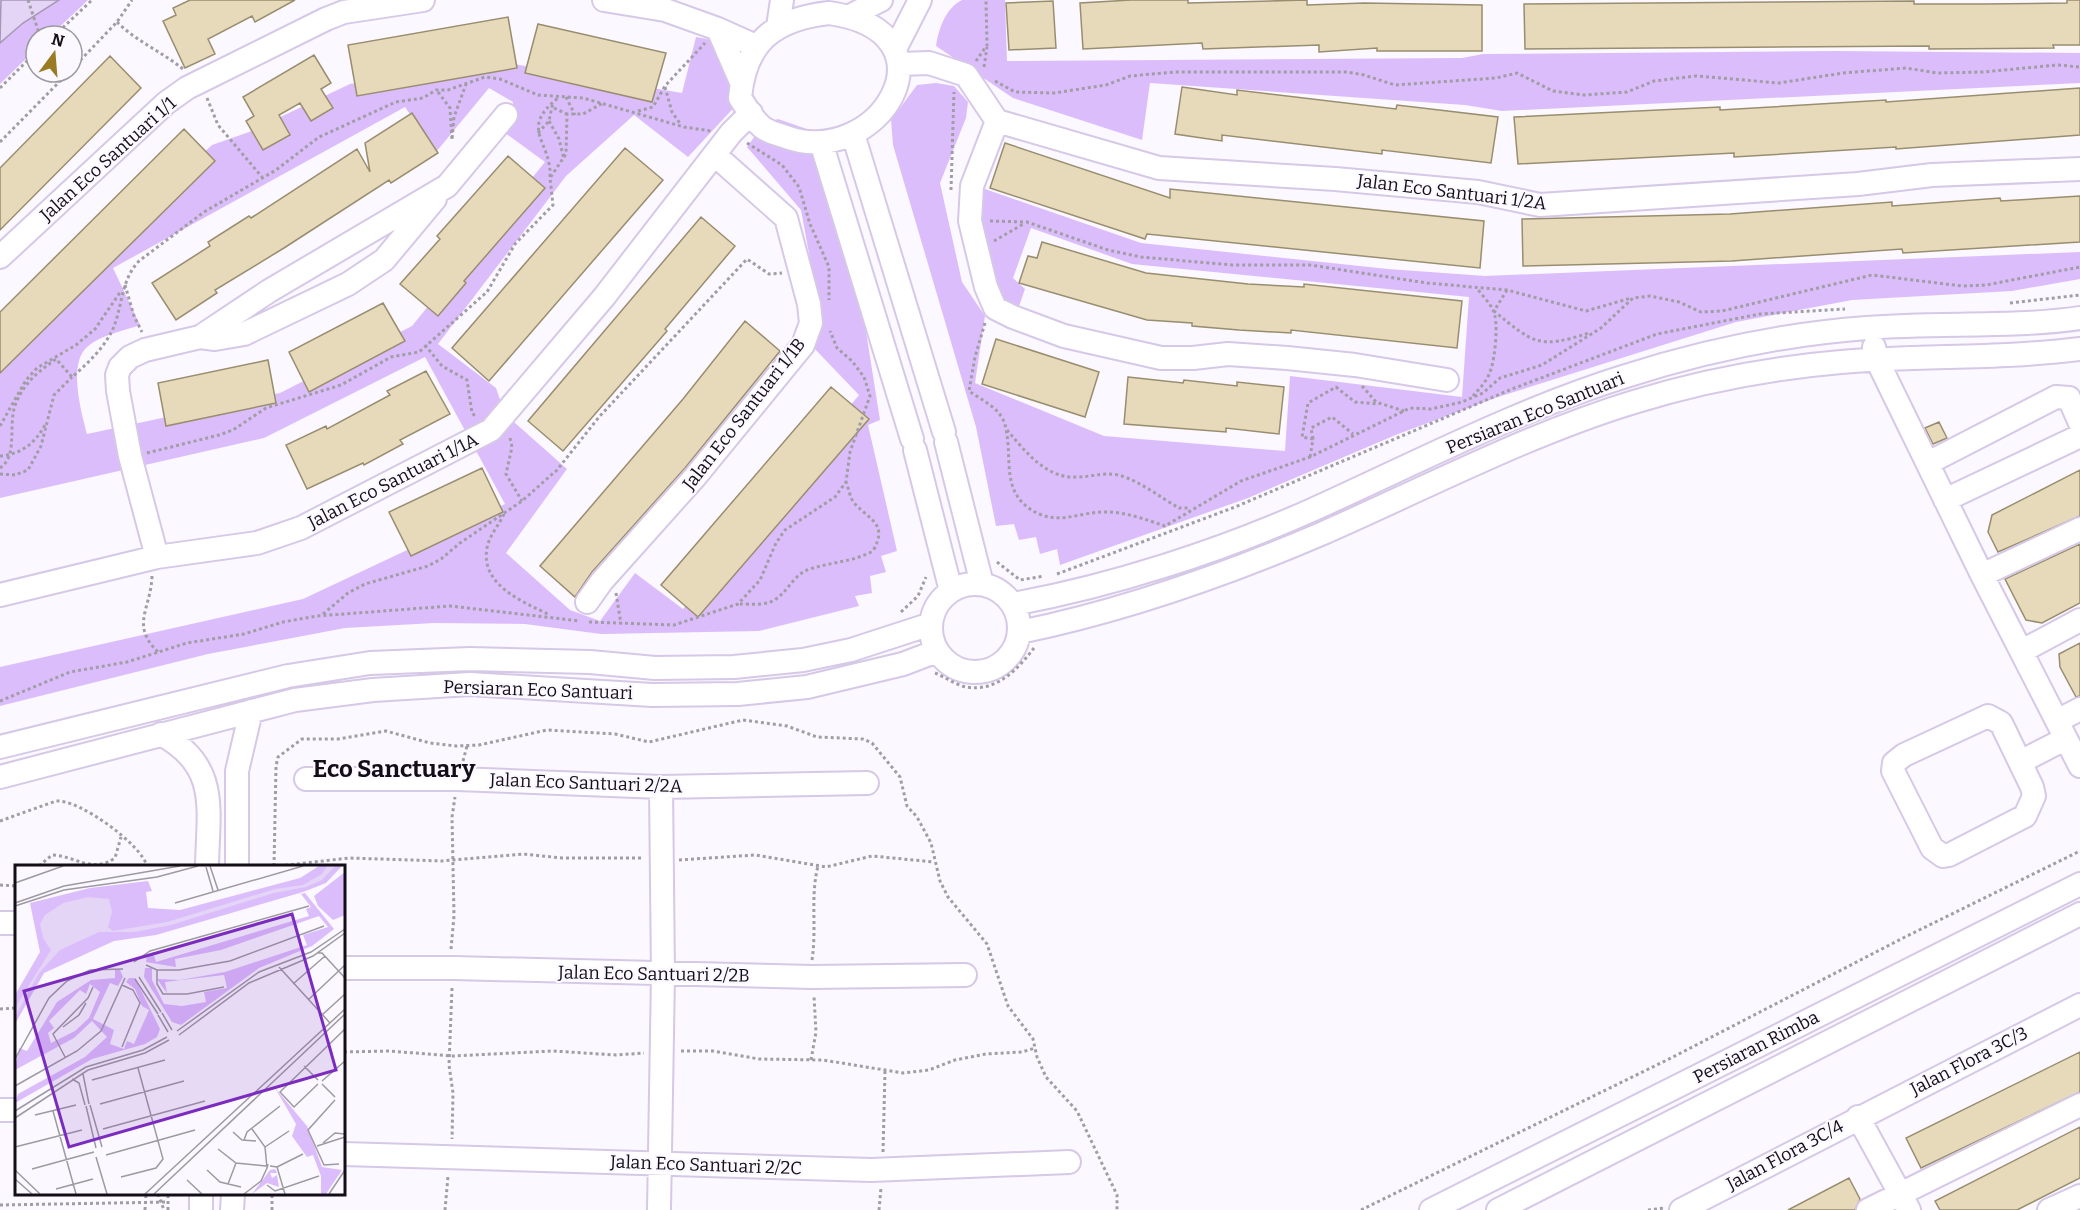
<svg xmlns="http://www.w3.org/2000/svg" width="2080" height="1210" font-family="Bitter,serif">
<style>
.green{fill:#dcbdfc;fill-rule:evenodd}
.water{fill:#e4d4f6;stroke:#a598b3;stroke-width:1.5}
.building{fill:#e7daba;stroke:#998d6f;stroke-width:1.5}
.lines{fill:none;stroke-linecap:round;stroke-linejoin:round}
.minor-casing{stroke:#d6c8e7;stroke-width:26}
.path{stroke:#a19da5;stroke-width:3;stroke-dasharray:3 3;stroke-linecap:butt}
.minor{stroke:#fff;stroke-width:22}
.labels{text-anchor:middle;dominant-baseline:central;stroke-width:4.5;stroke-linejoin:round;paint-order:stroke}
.street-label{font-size:18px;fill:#120d17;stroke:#fbf8ff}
.district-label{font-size:24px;font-weight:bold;fill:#120d17;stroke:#fbf8ff}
.inset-road{fill:none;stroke:#9e9aa2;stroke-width:1.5}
.view{fill:#7b2cbf;fill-opacity:0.15;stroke:#7b2cbf;stroke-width:3}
.inset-edge{fill:none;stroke:#120d17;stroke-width:3}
</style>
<rect width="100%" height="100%" fill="#fbf8ff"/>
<path class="green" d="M0,0H88L50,36H36V49L0,84Z
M962,0H1005L1007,61L1462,58L1483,54L1834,51L2080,53V83L1502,111L1465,105L1150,83L1142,140L1013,98L936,46C939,28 945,9 962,0Z
M696,37L729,43L740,101L688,157L634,115L566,176L438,344L496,388L505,414L567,469L506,553L570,610L600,621L635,573L683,609L859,395L813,347L822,324L801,210L747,147L763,125L778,119L821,134L839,161L880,420L868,425L897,551L881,556L886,572L870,576L872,593L855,596L859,606L759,631L601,634L525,624L434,623L345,628L208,654L0,706V667L303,599L505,504L425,357L264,438L0,498V339L212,145L249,132L350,84L502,62L682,93ZM489,88L513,102L512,111L501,130L545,162L412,326L280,393L87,434C81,412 68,364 87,347C101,335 123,331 140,325L113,268L405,107L436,152Z
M936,83L954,86L968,102L966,118L940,183L962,282L985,316L975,383L1104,436L1285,451L1290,376L1462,397L1469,297L1132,264L1031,228L1013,278L1025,289L1018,309L998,297L977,204L982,188L1141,243L1388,269L1485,276L2080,252V279L2012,291L1852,300L1736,322L1498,397L1398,434L1248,498L1060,565L1057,549L1040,554L1036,537L1019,540L1014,524L996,526L976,427L893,145L891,120L917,85Z"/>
<path class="water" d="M1,0H59L23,23L0,43Z"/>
<path class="building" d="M190,0H295L255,22L252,16L208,39L215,54L185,68L163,21L176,15L173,8Z
M1131,0H1188V3L1307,0V5L1364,3L1482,5V51H1377V48L1319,52V45L1203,49L1202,43L1083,49L1080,3Z
M2067,0H2080V45H2053L2054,48L1929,49V46L1525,49L1524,4L1914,1V4H1984L2067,3Z
M1053,1L1056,48L1009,50L1006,3Z
M508,17L517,68L357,96L348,45Z
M538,24L666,53L652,102L525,73Z
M314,55L331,83L321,89L333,108L311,121L300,103L279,115L290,135L263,150L246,121L254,116L243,97Z
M110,56L141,88L0,230V168Z
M1182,87L1237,95V90L1396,109L1397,105L1498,117L1491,163L1382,150V154L1222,135V141L1175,134Z
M2080,88V135L1896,149V147L1734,157V153L1518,164L1514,117L1720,107V110L1886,100V102Z
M412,113L438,153L391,183L389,180L284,248L215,290L217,293L176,320L152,283L210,246L208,242L249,216L251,218L357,149L370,172L365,143Z
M184,129L215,161L0,373V312Z
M1005,143L1170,198V189L1484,221L1480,268L1147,234L1145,239L990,188Z
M625,148L663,180L489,381L452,348Z
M508,156L545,188L464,281L466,283L438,316L400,284L440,239L437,236Z
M2080,196V242L1903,253L1902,249L1732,261L1523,266L1522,219L1730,214L1892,202V206L2000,198L2001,201Z
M701,217L735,246L665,329L667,331L563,451L528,421Z
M1042,242L1146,273L1248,284L1304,287V284L1462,301L1457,348L1291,330V333L1239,330L1192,326V323L1147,320L1019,283L1028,256L1037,258Z
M383,303L405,341L309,392L289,352Z
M745,321L780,351L685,468L592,572L575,597L540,566L683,399Z
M996,339L1099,372L1085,417L982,384Z
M268,360L276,403L166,426L158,383Z
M426,371L450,414L400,440L403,444L364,465L363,463L307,489L286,445L326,426L327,429L390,395L387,391Z
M1128,377L1183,383L1184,380L1237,386V382L1284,387L1279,434L1226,428V432L1124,424Z
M831,387L869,419L698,617L661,585Z
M1939,422L1947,438L1933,444L1925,428Z
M482,468L503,512L411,556L389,512Z
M2080,470V516L1998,552L1988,532L1992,515Z
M2080,544V603L2042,623L2026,620L2005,579Z
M2080,643V696L2076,697L2060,667L2059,654Z
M2080,1052V1092L1921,1168L1906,1138Z
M2080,1127V1178L2017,1210H1940L1935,1201Z
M1849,1178L1860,1199L1855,1210H1788Z"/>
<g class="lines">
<defs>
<path id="minor" d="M604,0L665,10L718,29L756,46
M829,13C964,32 878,173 783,136C777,134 768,132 762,127C753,120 747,108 740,98C745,42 774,19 829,13Z
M850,16L881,0
M778,27L782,0
M718,29L741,82
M895,49L920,0
M900,64L929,63L966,75L997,121L1159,168L1335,179L1478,192L1540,205L1858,184L1932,175L2080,169
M997,121L972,186L970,221L986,287L995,308L1013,317L1064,336L1161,358H1193L1228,354L1287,358L1355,365L1447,380
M853,134L944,432
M821,142L912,439
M0,257L166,103L187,88L326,19L344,12L423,0
M200,337L215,339L244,334L348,284L384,260L435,199
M1874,347L1877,360L1982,575L2080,766
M946,442L982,584
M915,450L951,591
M1928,463L2056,397L2069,398L2080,423
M1945,500L2080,436
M157,557L130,456L118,391L117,375L120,367L130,357L145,350L200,337L269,291L447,186L506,115
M1982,575L2080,529
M931 628a44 44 0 1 1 88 0a44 44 0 1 1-88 0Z
M0,595L157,557L257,543L301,528L491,430L604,297L731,133L751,113
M587,602L602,581L695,477L803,345L811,323L809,304L786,218L715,155
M1013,604C1112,586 1220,551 1312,510C1414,464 1519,409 1626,376C1704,351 1785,334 1867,328C1938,322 2010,328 2080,318
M1020,632C1122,611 1225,575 1321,534C1424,489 1526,435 1634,402C1701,381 1771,368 1841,362C1921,355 2000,359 2080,349
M2022,651L2080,620
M1988,716L2001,723L2032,787L2034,796L2025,816L1949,855L1943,856L1932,848L1893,771L1894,763L1904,755Z
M2057,721L2080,709
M161,734C220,766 208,809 207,866
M0,747L288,676L370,663L470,659L590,662L655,668L734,667L803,660L851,650L931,624
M2020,762L2065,739
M0,777L295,700L373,690L470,684L652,695L738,694L807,687L903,664L937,651
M306,779H457L661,787L867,783
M237,866V771L251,711
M0,923H16
M344,968H454L812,977L965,975
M0,1110H16
M1858,1117L1909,1210
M344,1154L871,1170L1069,1162
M201,1210V1194
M232,1210L233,1194
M659,1210L663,975L661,787
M1431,1210L2080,884
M1498,1210L2080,914
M1681,1210L2080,1005
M1868,1210L2080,1105
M2049,1210L2080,1196"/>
</defs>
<use href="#minor" class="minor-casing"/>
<path class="path" d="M28,0L40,36
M117,22C136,41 162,52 183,69
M54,36L92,0
M976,61L987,45L986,0
M984,67L987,47
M72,69L117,22L132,0
M995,81L1015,92L1054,93L1106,85L1130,76L1175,72H1347L1364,75L1395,85L1496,78L1517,73L1553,91L1584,95L1627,92L1654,81L1696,76L1779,83L1843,73L1906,68L1937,73L1983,72L2057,65L2080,67
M665,87L672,112L681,125
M0,88L36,52
M438,92L450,108L452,140L454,117L466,84
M566,97L575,115
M207,98L218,125L262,177
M554,108L567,114
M638,111L653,107L665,86L705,43
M549,121L559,139L564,159
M538,133L549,121L553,102
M0,142L69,72
M747,143L782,165L799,187L810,224L829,267V300
M550,177C552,141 518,130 558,98
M951,190L954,92
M990,221L1027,222L1108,250L1141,257L1232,265H1310L1427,283L1507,290L1586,311L1631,298
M994,241L1025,223
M125,285L134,316L142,332
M1507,290L1494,311C1534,344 1539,349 1589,333
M2010,303L2080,295
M985,323L975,357L969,391C981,400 1001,408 1005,425C1014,458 998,495 1039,514C1063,524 1083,511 1107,512C1126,512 1147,520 1165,526L1241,481L1310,457L1410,408L1431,409L1462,402L1483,393L1500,378L1542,365L1601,328L1633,298L1650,296L1679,302L1701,312L1722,311L1872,275L1962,286L1986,285L2080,267
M425,345L442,366L467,380L472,413L475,416
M1362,386L1376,402L1404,411
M1473,396C1480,388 1488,380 1491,369C1495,357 1499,321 1493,310C1489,302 1481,294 1476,287
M0,426L26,380L37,368L76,345L95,329L121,291
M1007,430C1025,451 1046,479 1077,477C1091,477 1103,472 1118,475C1139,480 1161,498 1179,508H1190
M510,438L512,447L506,474L522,501
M1313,439L1311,428L1332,417L1353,434
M147,453L219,435L233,430L266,408L341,385L391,357L419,352L487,292L515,244L553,205L550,178L566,154L567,114H583L603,103
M0,456C22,454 35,443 45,425
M1310,457L1313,439L1302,437L1308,403L1336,387L1355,402L1379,404
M0,468C19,455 7,424 16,403C24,383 39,371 56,359L72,377C87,364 103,349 112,331C123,307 120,281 139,261L204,212L276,170L319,137L396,102L423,98L436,90H448L485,77L500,79L538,95L583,98L684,127L711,131
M0,474L15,475L28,470L41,446L54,395L72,377
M504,514C499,525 489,536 487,548C480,585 523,602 550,615
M997,562L1020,580L1044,576
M1057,574L1235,507L1512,389L1657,334L1760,314L1845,309
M152,576C151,609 130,625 158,652
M616,593L621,624
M740,604C750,604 768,606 776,599C789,590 794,574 810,569C831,562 853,562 873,551C888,524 871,521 855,504C850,499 849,489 846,482
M901,612L918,596L926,577
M323,614L348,593L365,584L428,566L441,559L460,543L522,501L557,470L599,417L747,259L769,274L782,273
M589,622L674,625L738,604L760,580L776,543L785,530L835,497L846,482L850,452L870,396L864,377L852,361L837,348L830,331
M935,673C945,677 956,685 966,687C997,692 1017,670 1034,648
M0,701L70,672L127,662L187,643L244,634L283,622L317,616L450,606L580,621
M463,761L467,746
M0,821L56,801C79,799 141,844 147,866
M679,860L755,855L826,867L872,856L934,862
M39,866L52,855C76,856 92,874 115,858L121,837
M274,866L276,766L278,757L302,739H338L386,731L430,743L456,746L479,745L547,730L615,734L649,742L743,720L787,726L817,737L863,739L872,743L900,777L907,806L917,817L931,843L940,881L948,897L987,944L1008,1006L1033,1039L1037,1057L1046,1077L1077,1111L1117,1195V1210
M279,866L349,858L442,861L523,854L562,858H642
M0,885L16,886
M451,949L454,916L452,817L455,797
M812,960C817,928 810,897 818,866
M452,988L449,1065L453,1093L452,1139
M0,1009L16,1008
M681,1051H713L759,1059L823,1060L903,1073L929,1070L955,1060L986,1054L1022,1052L1035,1048
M344,1052L389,1051L453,1056L553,1051L616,1055L644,1053
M811,1060L816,1032L814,996
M883,1152L885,1071
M158,1194L164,1210
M0,1205L168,1202
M145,1210L146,1194
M168,1210V1194
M272,1210V1194
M445,1210L448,1176
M879,1210L881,1188
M1361,1210L1671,1058L1905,937L2080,851
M1648,1210L1664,1208"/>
<use href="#minor" class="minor"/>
</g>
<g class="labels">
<g class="street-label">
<text transform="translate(108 159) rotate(-42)">Jalan Eco Santuari 1/1</text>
<text transform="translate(1452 192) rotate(7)">Jalan Eco Santuari 1/2A</text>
<text transform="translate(1535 413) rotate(-22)">Persiaran Eco Santuari</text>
<text transform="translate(744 414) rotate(-52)">Jalan Eco Santuari 1/1B</text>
<text transform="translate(393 481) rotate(-27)">Jalan Eco Santuari 1/1A</text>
<text transform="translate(538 690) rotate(2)">Persiaran Eco Santuari</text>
<text transform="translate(586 783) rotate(2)">Jalan Eco Santuari 2/2A</text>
<text transform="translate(654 974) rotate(1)">Jalan Eco Santuari 2/2B</text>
<text transform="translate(1756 1047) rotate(-27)">Persiaran Rimba</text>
<text transform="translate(1969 1061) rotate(-27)">Jalan Flora 3C/3</text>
<text transform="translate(1785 1155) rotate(-28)">Jalan Flora 3C/4</text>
<text transform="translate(706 1165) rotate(2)">Jalan Eco Santuari 2/2C</text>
</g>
<g class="district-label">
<text x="394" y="769">Eco Sanctuary</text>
</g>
</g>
<g transform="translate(15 865)">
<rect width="330" height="330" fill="#fbf8ff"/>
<path d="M304,1H327L311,18L288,27L141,70L99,76L29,108L0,159V130L25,87L15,38L75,23L133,16L137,26L131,27L133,43L165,45L285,13ZM330,7V50L318,55L303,41L299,31ZM290,28L319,64L297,81L244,103L166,160L157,157L129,112L130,103H137V115L149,139L167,141L191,137L189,127L212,123L209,110L150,117L152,128L142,114L165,115L210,107L292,80L288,70L313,62L304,51L206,85L160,94L161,102L131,97L132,91L138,87L141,97L294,51L291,44L296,42L286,29ZM100,105H105L108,112L103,121L95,118L78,154L99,165L95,179L109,184L112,176L119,179L134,145L127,141L120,124L111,117L114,113H120L145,164L142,172L130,179L77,194L0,238L3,229L70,192L92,172L77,156L59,173L0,205L4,183L12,186L42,137L76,115L100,113ZM75,119L85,127L74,153L60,166L36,178L33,168L39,163L34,156L65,125L71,129ZM260,223L292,261L307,302L327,305L311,329H306V311L298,290L292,292L277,271L281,259ZM260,304L262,308H255L257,313L262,310L264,322L252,318L237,329L255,305Z" fill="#dcbdfc" fill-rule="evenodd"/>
<path d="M312,1H320L307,15L291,22L259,28L156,60L120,67H84L45,85L24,108L0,152L1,141L36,85L28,73L25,59L30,50L48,38L73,32L94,34L97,47L93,62L98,66L152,57L260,24L288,20L307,9Z" fill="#e4d4f6"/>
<path class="inset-road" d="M195,1L203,25M191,2L198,26M0,18L48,1M0,38L49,21L165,1M160,38L288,1M0,41L49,25L142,12L183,1M302,88H307L330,113M119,97L135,86L294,41M131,100L142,105H164L215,96L309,61M264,102L315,158M142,105V119L148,129H172L209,122M124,112L146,147M120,114L143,149M278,119L310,91M107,120L118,125L125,138L107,182M293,135L330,100M147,148L157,165M143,150L153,167M307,150L330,129M48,162L64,150L71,138M162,166L244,107L296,87L330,64M164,170L234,118L298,91L330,68M50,192L38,169L73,133L78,122M0,194L34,133L52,116L75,105L108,104M289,201L303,215M68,209L74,239M57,214L64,218L70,240M77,215L150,195M307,216L330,196M303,219L279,242L265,227L330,164M307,219L320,232M0,221L62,186L86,166L110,113M320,235L293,265L309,300L324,299M85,239L169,216M75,240L87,282M71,241L81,283M0,246L71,202L128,185L152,172M38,246L61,329M20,250L61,240M0,253L73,205L130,188L154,175M88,264L190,236M237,264L250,282L252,303L253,299M218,267L227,275L241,276M229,275L232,267L265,241M308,278L320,268L330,269M302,281L330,272M0,282L67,265M250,282L274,266M203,284L221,298L251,301M91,290L180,265M81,292L92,329M255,301L262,302L270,329M262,302L288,289M17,304L79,287M0,305L25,329M192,305L205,317L226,322M106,312L141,303L148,294L123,203M0,314L17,329M172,315L187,329M213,319L221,298M252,320L260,326L304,311M41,324L78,314M130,329L330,144M139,329L330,149M229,329L246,316L252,303M314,329L330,305"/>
<path class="view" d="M277,49L321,205L54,282L9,126Z"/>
<rect width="330" height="330" class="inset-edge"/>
</g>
<g transform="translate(54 54) rotate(16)"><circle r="28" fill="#fbf8ff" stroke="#9e9aa2" stroke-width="1.5"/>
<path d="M0-4.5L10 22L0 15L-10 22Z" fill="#9a7b24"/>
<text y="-9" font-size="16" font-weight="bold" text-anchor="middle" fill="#120d17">N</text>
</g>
</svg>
